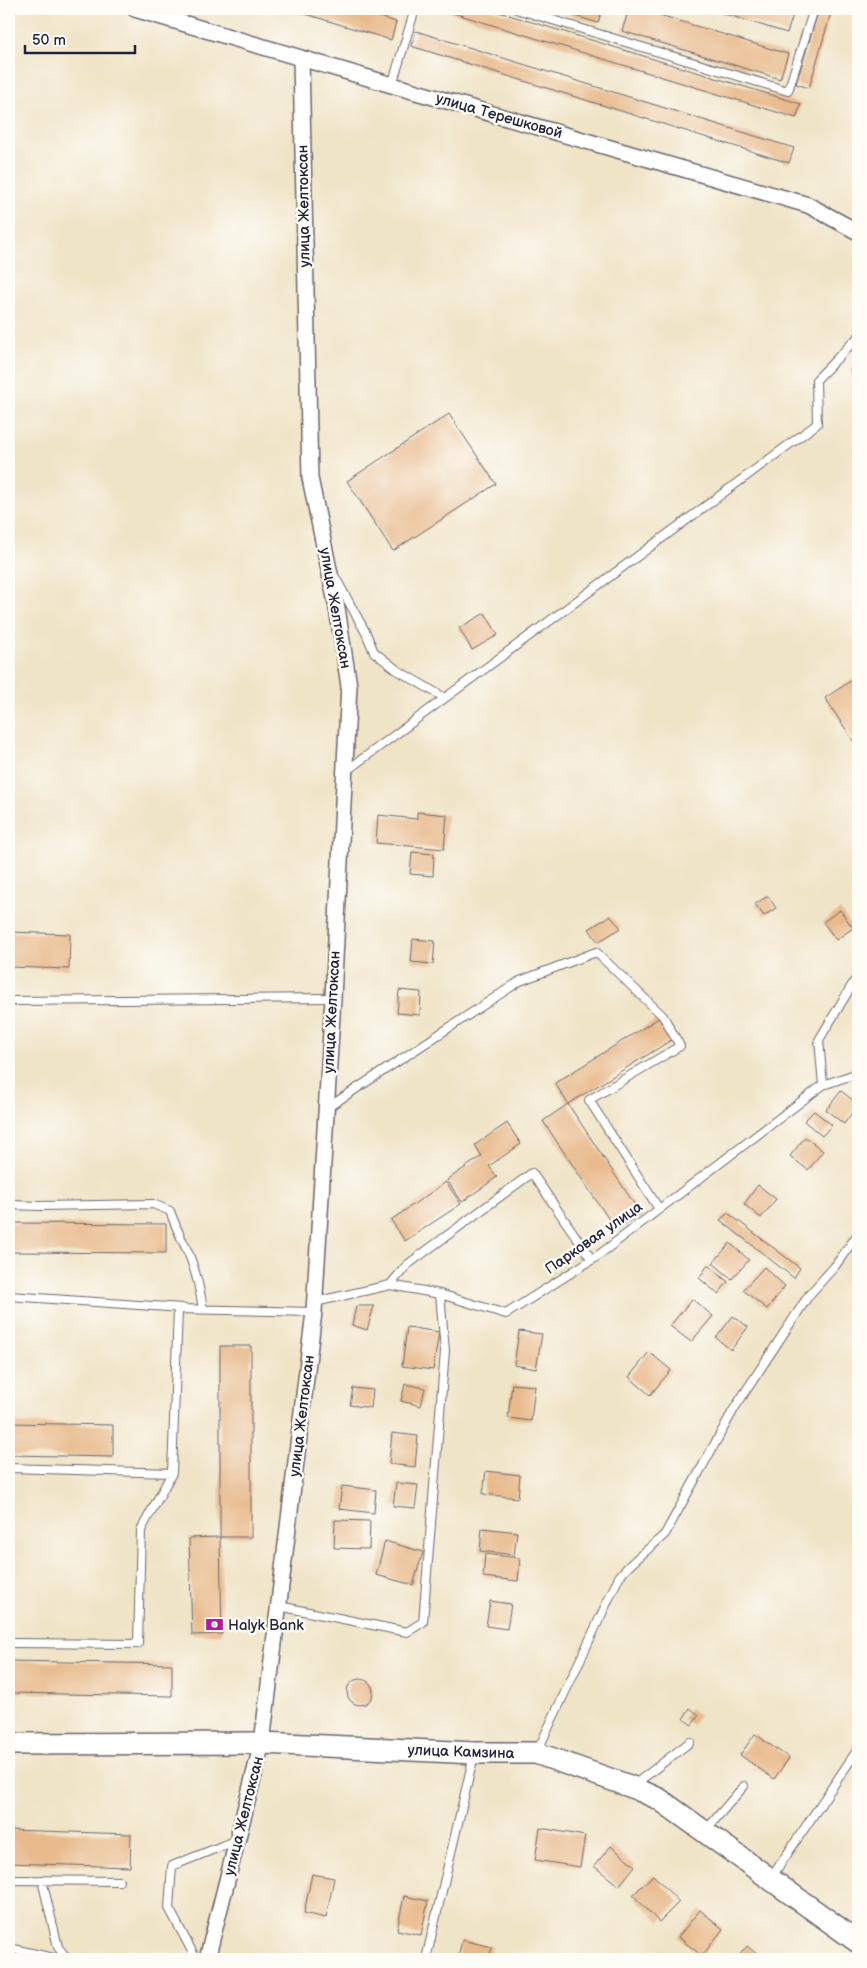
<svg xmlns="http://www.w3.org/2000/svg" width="867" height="1968" font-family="'Balsamiq Sans',sans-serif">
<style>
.building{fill:#e8ba8c}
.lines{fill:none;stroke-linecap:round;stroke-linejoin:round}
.lane-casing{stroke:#6a666c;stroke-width:10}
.street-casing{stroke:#6a666c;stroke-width:18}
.secondary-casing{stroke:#6a666c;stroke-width:24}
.lane{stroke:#fff;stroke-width:8}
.street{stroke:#fff;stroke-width:15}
.secondary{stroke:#fff;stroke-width:21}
.labels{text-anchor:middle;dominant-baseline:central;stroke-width:5;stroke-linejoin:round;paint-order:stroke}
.street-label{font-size:15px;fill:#22223b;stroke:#fdfcf7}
.poi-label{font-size:15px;fill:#22223b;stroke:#fdfcf7;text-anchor:start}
</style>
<rect width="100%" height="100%" fill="#fdfcf7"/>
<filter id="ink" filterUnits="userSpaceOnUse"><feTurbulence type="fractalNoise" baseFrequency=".02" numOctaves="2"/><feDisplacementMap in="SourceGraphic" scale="10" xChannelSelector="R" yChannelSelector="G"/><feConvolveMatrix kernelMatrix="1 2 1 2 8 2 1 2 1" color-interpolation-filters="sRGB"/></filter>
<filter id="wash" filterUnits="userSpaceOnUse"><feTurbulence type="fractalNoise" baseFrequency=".0096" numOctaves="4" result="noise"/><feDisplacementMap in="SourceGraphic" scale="20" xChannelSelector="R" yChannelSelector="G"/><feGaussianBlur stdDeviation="1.12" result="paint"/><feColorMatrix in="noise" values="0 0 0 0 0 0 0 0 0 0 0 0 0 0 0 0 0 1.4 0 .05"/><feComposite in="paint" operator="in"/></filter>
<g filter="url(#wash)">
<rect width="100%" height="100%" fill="#f0e4c7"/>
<g id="blocks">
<path class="building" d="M289,9H354L396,22L391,40Z
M440,9H489L801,104L796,118Z
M553,9H602L598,23Z
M629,9H640L788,54L780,79L622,31Z
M709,9H795L787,33Z
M819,9H832L809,88L796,84Z
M416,31L794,148L789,163L411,46Z
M858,364V382L850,370Z
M449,414L496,484L393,551L347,481Z
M485,613L498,635L472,650L459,628Z
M858,676V748L825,698Z
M417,812L447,815L444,849L376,843L378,815L417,819Z
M412,852L434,854L433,876L410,874Z
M768,896L776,908L764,916L755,904Z
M840,910L853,928L836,940L823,922Z
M610,916L621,928L598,942L589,929Z
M9,932L70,934L69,969L9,967Z
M413,939L435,941L433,964L411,962Z
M399,990L421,992L420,1015L397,1013Z
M659,1018L673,1039L568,1104L641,1214L616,1230L543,1121L568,1104L555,1083Z
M841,1091L858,1104L844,1124L826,1110Z
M814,1111L832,1125L822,1136L804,1121Z
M507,1123L521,1144L489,1166L497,1177L462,1202L447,1180L482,1156L475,1145Z
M805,1137L823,1151L808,1170L790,1156Z
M446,1182L461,1204L405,1241L391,1220Z
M758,1185L776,1199L761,1218L744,1204Z
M728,1213L800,1268L794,1278L720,1220Z
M9,1223L166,1224V1253L9,1252Z
M730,1243L749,1260L732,1279L713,1263Z
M708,1265L728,1282L718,1294L699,1278Z
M764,1267L785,1286L767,1309L743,1290Z
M692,1299L713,1316L691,1342L670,1326Z
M356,1306H374L367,1330L352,1325Z
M733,1316L748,1327L731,1350L716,1338Z
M407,1327L439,1332L433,1370L402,1366Z
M519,1331L542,1334L536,1369L514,1365Z
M220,1346H251V1537H220Z
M649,1352L671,1370L650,1395L629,1377Z
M405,1384L425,1388L421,1406L401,1401Z
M512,1384L535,1386L531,1421L508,1418Z
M353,1388L373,1390L371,1408L350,1405Z
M9,1423L113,1425V1457L9,1455Z
M392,1433L418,1436L415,1467L389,1464Z
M486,1471L520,1475L518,1498L483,1494Z
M396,1483L418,1485L415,1508L393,1506Z
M342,1486L376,1490L374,1513L339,1509Z
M335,1520L370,1521L369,1549L334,1548Z
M482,1528L517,1532L514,1555L480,1551Z
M220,1537L222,1634L192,1635L189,1538Z
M385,1541L423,1552L413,1585L376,1575Z
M485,1554L520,1558L518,1581L483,1577Z
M490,1601L511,1604L507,1629L486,1626Z
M9,1661L172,1664V1696L9,1693Z
M347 1692a13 13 0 1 1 26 0a13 13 0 1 1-26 0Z
M690,1708L699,1715L692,1725L683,1719Z
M755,1734L789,1758L774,1779L740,1755Z
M540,1828L585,1836L580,1867L535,1860Z
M9,1830L131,1834L130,1867L9,1863Z
M611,1846L635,1866L619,1886L594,1866Z
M312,1874L334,1878L326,1918L304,1913Z
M653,1875L679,1902L659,1922L633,1895Z
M404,1896L428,1901L421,1935L397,1930Z
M700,1910L723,1929L702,1956L678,1937Z
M462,1940L492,1947L489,1959H458Z
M747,1946L763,1959H736Z
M283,1954L303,1958V1959H282Z"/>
</g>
</g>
<g filter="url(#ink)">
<use href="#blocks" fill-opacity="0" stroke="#6a666c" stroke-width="1"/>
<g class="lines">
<defs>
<path id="lane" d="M516,9L788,91L814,9
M392,85L415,9
M335,577L366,633L374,652L397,670L445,698
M346,771L817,424L816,380L858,337
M9,1001L333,998
M823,1085L819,1040L855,980L858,977
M327,1108L520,981L596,952L663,1016L680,1046L589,1100L659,1209
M9,1205L40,1206L153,1204L170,1211C175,1225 180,1236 186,1248C195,1267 200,1289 203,1309
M390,1285L407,1265L532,1173L592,1260
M9,1296L182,1308
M315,1302L390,1285L440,1294L506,1314L596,1257L823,1085L858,1073
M9,1468L172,1473
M279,1606L407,1632L423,1622L445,1351L440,1294
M9,1643L138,1644L141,1530L172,1473L178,1309L314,1312
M537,1752L619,1577C632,1560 650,1549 665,1534L734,1409L809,1295L835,1266L858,1234
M634,1785L690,1742
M706,1830L744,1786
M771,1878L858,1749
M9,1880L119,1881
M42,1880L58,1947L67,1959
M9,1948L58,1959
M196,1959L169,1908L172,1866L237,1840
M426,1959L474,1755"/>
<path id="street" d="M135,9L392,85L808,205L858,232
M207,1959L262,1743L314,1312L333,998L349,686L337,608L310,478L301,58"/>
<path id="secondary" d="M9,1744L262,1743L475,1753H536L632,1787L659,1799L858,1942"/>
</defs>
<use href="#lane" class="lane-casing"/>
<use href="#street" class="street-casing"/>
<use href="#secondary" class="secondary-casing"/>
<use href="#lane" class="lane"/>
<use href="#street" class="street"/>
<use href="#secondary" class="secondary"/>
</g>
</g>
<defs>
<symbol id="bank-bare" viewBox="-9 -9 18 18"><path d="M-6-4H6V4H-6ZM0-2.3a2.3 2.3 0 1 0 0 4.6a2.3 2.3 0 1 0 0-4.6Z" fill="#b5179e" stroke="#fdfcf7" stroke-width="2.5" paint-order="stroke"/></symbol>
</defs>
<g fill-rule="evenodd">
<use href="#bank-bare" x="202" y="1612" width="25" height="25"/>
</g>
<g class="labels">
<g class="street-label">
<text transform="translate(499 116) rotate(16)">улица Терешковой</text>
<text transform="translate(304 206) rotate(-91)">улица Желтоксан</text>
<text transform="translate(335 608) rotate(80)">улица Желтоксан</text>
<text transform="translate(332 1012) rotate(-87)">улица Желтоксан</text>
<text transform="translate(594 1238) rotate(-35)">Парковая улица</text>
<text transform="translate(302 1416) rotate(-83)">улица Желтоксан</text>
<text transform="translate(461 1752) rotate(2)">улица Камзина</text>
<text transform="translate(244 1816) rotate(-76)">улица Желтоксан</text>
</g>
<g class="poi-label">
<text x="228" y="1625">Halyk Bank</text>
</g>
</g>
<rect width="867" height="1968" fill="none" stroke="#fdfcf7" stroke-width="30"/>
<path d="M25 45v8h110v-8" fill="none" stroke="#22223b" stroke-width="2.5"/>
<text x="32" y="45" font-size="15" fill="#22223b" stroke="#fdfcf7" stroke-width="4" paint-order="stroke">50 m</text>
</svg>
